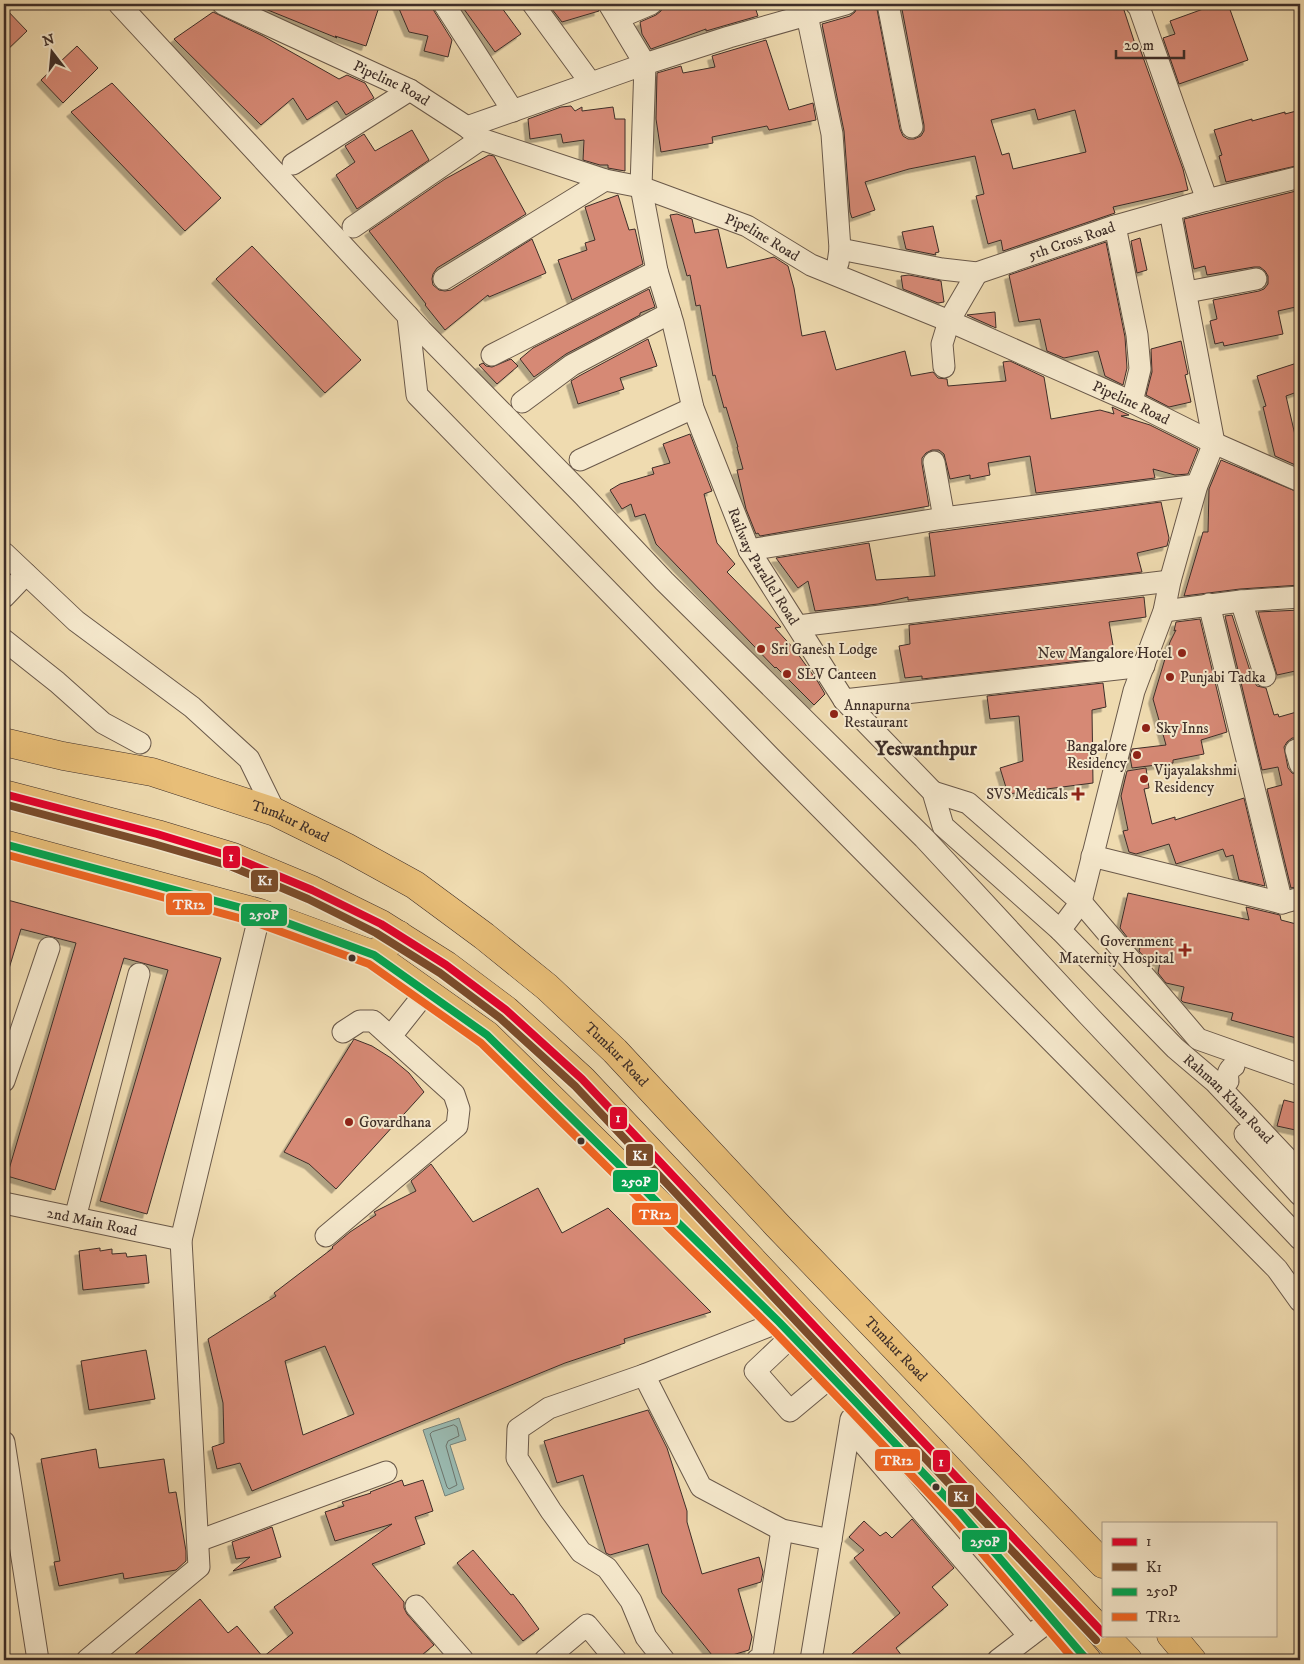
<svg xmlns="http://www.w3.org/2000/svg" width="1304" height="1664" font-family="'IM FELL DW Pica',serif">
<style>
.water{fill:#9abab1;stroke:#75827a}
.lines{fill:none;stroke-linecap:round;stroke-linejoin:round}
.shore{stroke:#6c746c;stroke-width:1}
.building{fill:#d68975;stroke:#3e2e28;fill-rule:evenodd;filter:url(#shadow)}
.minor-casing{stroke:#6a594a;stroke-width:23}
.major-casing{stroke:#3e2e28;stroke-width:29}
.highway-casing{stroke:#3e2e28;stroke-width:29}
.minor{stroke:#f5e8cc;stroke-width:21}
.major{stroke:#e8be78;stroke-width:28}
.highway{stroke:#e8be78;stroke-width:28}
.bus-1-casing{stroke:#f5e8cc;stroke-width:11}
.bus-2-casing{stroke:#f5e8cc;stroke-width:11}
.bus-3-casing{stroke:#f5e8cc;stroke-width:11}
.bus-4-casing{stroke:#f5e8cc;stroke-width:11}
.bus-1{stroke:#e4002b;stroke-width:8}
.bus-2{stroke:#7a4b2a;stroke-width:8}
.bus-3{stroke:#00a651;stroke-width:8}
.bus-4{stroke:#f26522;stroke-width:8}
.poi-dot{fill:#8f2418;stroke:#f5e8cc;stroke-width:2}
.bus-dot{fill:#3e2e28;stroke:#f5e8cc;stroke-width:2}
.labels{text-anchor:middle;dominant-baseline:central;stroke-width:4;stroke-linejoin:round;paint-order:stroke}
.street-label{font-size:15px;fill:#3e2e28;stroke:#f5e8cc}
.poi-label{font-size:15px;fill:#3e2e28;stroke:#f5e8cc;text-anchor:start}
.district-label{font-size:20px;font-weight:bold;fill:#3e2e28;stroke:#f5e8cc}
.line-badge{stroke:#f5e8cc;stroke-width:2}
.badge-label{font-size:14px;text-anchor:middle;font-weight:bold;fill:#fff}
</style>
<defs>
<filter id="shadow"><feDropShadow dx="-4.5" dy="4.5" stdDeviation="0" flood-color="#0004"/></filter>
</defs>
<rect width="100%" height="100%" fill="#efdbb0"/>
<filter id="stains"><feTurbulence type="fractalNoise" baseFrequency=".004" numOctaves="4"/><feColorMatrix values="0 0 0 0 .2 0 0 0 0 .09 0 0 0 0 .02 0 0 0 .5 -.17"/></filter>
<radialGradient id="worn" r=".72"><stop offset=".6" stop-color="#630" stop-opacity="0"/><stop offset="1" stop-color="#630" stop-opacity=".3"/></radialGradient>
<path class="water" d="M459,1418L466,1440L450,1445L464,1489L445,1496L423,1430Z"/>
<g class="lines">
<path class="shore" d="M454,1425L457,1427L459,1436L448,1441L446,1446L457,1485L449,1489L447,1487L430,1434L432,1432Z"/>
</g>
<path class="building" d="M253,4H380L366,46L335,36L337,38Z
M397,4H432L434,11L452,40L448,57L424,51L428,36L409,32Z
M459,4H499L521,34L495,52L461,5V7Z
M548,4H597L599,11L562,22Z
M668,4H754L758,16L706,31V29L651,49L642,34L640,22L656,15L661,11L663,5Z
M858,4H876L900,129L903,136L908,139H914L921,136L924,131V125L901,4H1122L1136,47L1139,46L1183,169L1188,190L1113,207L1115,213L1003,251L1001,240L988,244L976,196L984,194L975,156L909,169L865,182L875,210L852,218L850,212L844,131L822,24L850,16L855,12ZM1035,109L1038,120L1075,110L1086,152L1013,169L1009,153L1002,155L991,120Z
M1217,4H1228L1248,60L1179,84L1163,38L1175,34L1170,21Z
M4,7L27,31L4,53Z
M213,12L263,36L339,79L347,75L365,83L374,98L346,115L337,101L307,120L293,98L261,125L174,39Z
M766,40L789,110L813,103L816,120L769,130L767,126L712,137L713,143L661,152L656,119L657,73L681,66L683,73L715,67L712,56Z
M77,46L98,68L63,103L41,80Z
M112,83L221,198L185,231L71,112Z
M571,106L575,111L582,107V111L613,107L615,119H625V171L608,168V165H600L583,160L584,140L563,143L561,134L530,139L528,119L561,107Z
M1300,110V165L1226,182L1219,156L1222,155L1214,130L1252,119V121L1285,112V114Z
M412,130L429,160L357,209L336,175L355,162L345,146L364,134L375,151Z
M489,155L494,156L526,214L437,268L433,274L432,279L433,285L439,290L445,291L451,290L532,239L546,273L489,297L488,295L445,330L425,305L426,304L369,231L445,179Z
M1300,190V306L1278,311L1283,334L1224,346L1223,342L1215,344L1210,321L1217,319L1213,300L1259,291L1264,289L1268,284V276L1265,271L1260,267H1254L1207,275L1205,266L1194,269L1184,219Z
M618,195L629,230L635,229L643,264L572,300L558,260L587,250L585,243L595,240L585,207Z
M677,214L692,219L695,233L718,229L727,268L774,257L788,266L794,288L802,336L825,331L836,370L905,351L911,376L933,372L938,378L947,379L948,386L1006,381L1003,362L1010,361L1044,377L1051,419L1100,410L1114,414L1112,407L1129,415L1121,416L1150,425L1198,449L1188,474L1175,475L1153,469L1155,478L1036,493L1030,456L988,463L990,475L970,479V475L950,479L944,454L939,450H932L926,453L922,458V464L929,506L760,536L758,533L756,534L746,509L737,470L743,469L737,447H738L726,407L724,408L715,375L713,376L700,305L696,306L690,275L687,276L670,215Z
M933,226L939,252L935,253L936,255L906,249L902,232Z
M1140,238L1147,270L1137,273L1131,241Z
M1106,242L1125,337L1127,368L1123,385L1105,376L1098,351L1064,358L1047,351L1040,319L1019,322L1009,275Z
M252,246L361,360L325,393L216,279Z
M909,275L941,281L944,302L938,303L903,289L901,276Z
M649,289L655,307L640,313V315L566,354L534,377L520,359L533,348Z
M995,312L996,328L967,315Z
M648,339L657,366L620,378L624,389L578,404L571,381L579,376Z
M1181,341L1188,374L1185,375L1191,402L1169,407L1146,395L1152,372L1151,349Z
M511,359L518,366L497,384L479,365L483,363L486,366L492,367Z
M1300,362V391L1286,396L1298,448L1300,449V467L1275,456L1263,407L1266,406L1257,376Z
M690,434L712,491L704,494L717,543L735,564L727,572L781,627L775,628L795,650L818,682L825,694L814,705L776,667L775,668L656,544L645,514L635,517L631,504L622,509L610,490L620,484L654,474L652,468L670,463L663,444Z
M1221,460L1300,493V585L1240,589L1184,596L1203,532H1208L1209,489Z
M1161,502L1169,538L1167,546L1137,553L1142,572L908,600V597L878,604L815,611L808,581L798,588L776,558L869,543L876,580L935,576L929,533Z
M1144,597L1146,617L1109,622L1115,657L922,679V676L905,678L899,646L910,644L909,625Z
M1300,610V670L1277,675L1258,612Z
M1232,615L1253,680L1257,686L1266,688L1274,715L1278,714L1279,717L1300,711V738H1292L1287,742L1284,747L1288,768L1292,773L1300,776V886L1291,888L1267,789L1282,785L1278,767L1262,770L1225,616Z
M1200,619L1227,732L1201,740L1204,754L1173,760V763L1132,768L1130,757L1132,749L1166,745L1153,699L1170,642L1176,630L1174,631L1176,622Z
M1103,683L1106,707L1092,710L1093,783L1008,794L1000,768L1023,761L1019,716L990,719L987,696Z
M1146,768L1149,788L1144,789L1152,824L1175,817V820L1244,798L1265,886L1239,880L1233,855L1226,857L1223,849L1176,864L1169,844L1136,854L1129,852L1123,831L1128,830L1121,796L1127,771Z
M1128,893L1249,920L1246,907L1280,915L1281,920L1300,925V992L1296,1010L1300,1011V1039L1231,1020L1233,1013L1183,1002L1181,1000L1184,987L1166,983L1158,973L1160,962L1146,959L1139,951L1141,944L1131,942L1120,928Z
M4,899L221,958L147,1214L100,1201L168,970L124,958L55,1190L7,1176L76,943L21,929L8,972L4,971Z
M354,1039L372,1046L391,1058L409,1073L424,1092L336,1189L309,1164L284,1152Z
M1284,1100L1300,1104V1131L1277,1126Z
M431,1164L473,1222L538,1188L562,1233L608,1208L711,1312L624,1339L625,1343L565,1363L252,1491L240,1463L217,1469L212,1447L224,1443L223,1403L208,1339L276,1296L274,1293L333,1248L332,1247L350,1232L376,1215L374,1212L416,1191L411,1181ZM325,1346L354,1414L303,1435L285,1361Z
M100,1248V1251L112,1249V1254L126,1253L127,1257L146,1255L149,1283L83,1290L79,1251Z
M146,1350L155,1399L89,1410L81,1361Z
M648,1410L667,1448L687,1511V1522L702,1574L759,1557L763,1572L761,1582L738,1589L752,1637L749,1650L716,1660L662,1593L648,1544L610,1555L606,1553L583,1475L557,1483L544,1441Z
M96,1449L99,1468L164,1459L169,1493L176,1492L186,1551V1561L176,1570L124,1579L123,1573L59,1586L54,1562L60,1561L41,1459Z
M402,1480L404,1486L423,1480L433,1511L415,1517L425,1544L372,1564L404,1602V1608L407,1614L434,1645L416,1660H128L200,1599L228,1633L237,1626L263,1657L293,1633L274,1607L392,1524L335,1541L325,1512L344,1506L342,1502L371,1493L370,1492Z
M912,1519L954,1568L932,1587L948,1605L896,1648L905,1660H845L900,1613L854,1558L864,1550L849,1537L864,1521L880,1536L886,1532L892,1538Z
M272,1527L281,1557L233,1571L250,1557L236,1559L232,1542Z
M473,1550L511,1595L513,1594L523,1607L539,1629L523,1641L457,1563Z"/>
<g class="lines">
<defs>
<g id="minor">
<path d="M119,4L421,330L583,495L664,581L924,838L1087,1014L1300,1239"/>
<path id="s1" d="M223,4L410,90L467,127L481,139L605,180L641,187L747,226L811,265L949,321L1132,402L1214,443L1300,481"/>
<path d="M444,4L513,111"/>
<path d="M533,4L590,82"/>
<path id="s2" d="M609,4L645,64L641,187L657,271L673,323L693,408L749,550L844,700L933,792L943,826L1060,930L1175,1048L1215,1082L1300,1172"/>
<path d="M888,4L912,127"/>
<path d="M1136,4L1139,7L1207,200"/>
<path d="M807,15L832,134L840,249L838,263"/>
<path d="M618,18L651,4"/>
<path d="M467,127L645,64L729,37L846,4"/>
<path d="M293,164L410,90"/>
<path d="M1115,226L1137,335L1140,369L1132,402"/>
<path d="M353,227L481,139"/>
<path id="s3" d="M840,249L942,269L977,273L1115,226L1207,200L1300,177"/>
<path d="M444,279L605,180"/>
<path d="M1187,292L1256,279"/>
<path d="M408,316L417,395L770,757L1277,1269L1300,1301"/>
<path d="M492,355L657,271"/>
<path d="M944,367L942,344L949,321L977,273"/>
<path d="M522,402L572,365L670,313"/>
<path d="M580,460L693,408"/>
<path d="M934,462L944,518"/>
<path d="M749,550L944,518L1197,485"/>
<path d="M4,553L76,621L192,707L249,759L275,812"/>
<path d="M4,597L26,574"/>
<path d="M1241,601L1265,676"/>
<path d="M1209,604L1282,903"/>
<path d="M1164,611L1241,601L1300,597"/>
<path d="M798,626L1170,581"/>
<path d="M4,640L57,682L103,723L140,743"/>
<path d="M844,700L1144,666"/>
<path d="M1296,750L1300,764"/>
<path d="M933,792L968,803L1081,902L1198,1039L1300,1075"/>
<path d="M1092,856L1282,903L1300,898"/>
<path d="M1060,930L1081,902L1134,691L1164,611L1170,581L1197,485L1214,443L1170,211"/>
<path d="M391,1036L426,992"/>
<path d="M4,1081L49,948"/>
<path d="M1228,1081C1227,1074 1228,1070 1234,1066"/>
<path d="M1245,1134L1300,1195"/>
<path id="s4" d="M4,1203L181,1240"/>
<path d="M75,1218L139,974"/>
<path d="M326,1236L457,1126L459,1109L454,1094L373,1021H360L343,1032"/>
<path d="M792,1336L755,1371L790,1411L832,1376"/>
<path d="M644,1375L701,1487L782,1530L831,1540"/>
<path d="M850,1428L1029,1636"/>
<path d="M4,1442L38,1660"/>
<path d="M198,1541L386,1472"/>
<path d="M416,1606L463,1660"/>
<path d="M87,1660L199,1567L181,1240L260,913"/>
<path d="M545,1660L587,1625L616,1660"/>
<path d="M664,1660L646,1637L631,1601L607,1568L581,1552L551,1511L517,1458L518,1429L549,1408L644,1375L779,1322"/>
<path d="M757,1660L762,1657L782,1530"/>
<path d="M811,1660L851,1419"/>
<path d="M998,1660L1040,1628"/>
</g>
<path id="major" d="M4,844L260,913L374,955L487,1035L779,1322L854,1400L960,1512L1087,1660"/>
<g id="highway">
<path id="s5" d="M4,742L63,756L152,772L275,812L346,847L415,885L484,936L547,987L615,1051L777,1225L1103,1564"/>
<path d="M4,794L157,834L233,857L312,890L381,924L446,965L506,1010L582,1079L1103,1633"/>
<path d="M374,955L399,935"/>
<path d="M1104,1635L1128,1660"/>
<path d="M1171,1635L1192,1660"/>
</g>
</defs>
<use href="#minor" class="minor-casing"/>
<use href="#major" class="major-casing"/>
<use href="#highway" class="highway-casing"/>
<use href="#minor" class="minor"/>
<use href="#major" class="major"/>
<use href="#highway" class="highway"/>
<defs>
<path id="bus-1" d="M4,794L157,834L233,857L312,890L381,924L446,965L506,1010L582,1079L1103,1633"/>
<path id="bus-2" d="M4,804L154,844L230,866L308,899L376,933L440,973L500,1018L575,1086L1096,1640"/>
<path id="bus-3" d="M4,844L260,913L374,955L487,1035L779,1322L854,1400L960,1512L1087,1660"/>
<path id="bus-4" d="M4,854L257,923L369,964L481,1043L772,1329L847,1407L953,1519L1074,1660"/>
</defs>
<use href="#bus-1" class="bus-1-casing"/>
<use href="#bus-2" class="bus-2-casing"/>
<use href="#bus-3" class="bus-3-casing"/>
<use href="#bus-4" class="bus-4-casing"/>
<use href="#bus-1" class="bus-1"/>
<use href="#bus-2" class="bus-2"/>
<use href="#bus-3" class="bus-3"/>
<use href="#bus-4" class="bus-4"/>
</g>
<g class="poi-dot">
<circle cx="761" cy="649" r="5"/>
<circle cx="1182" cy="653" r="5"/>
<circle cx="787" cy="674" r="5"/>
<circle cx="1170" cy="677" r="5"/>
<circle cx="834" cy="714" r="5"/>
<circle cx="1146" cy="728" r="5"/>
<circle cx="1137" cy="755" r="5"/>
<circle cx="1144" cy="779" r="5"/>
<path d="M1075.5 786.5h5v5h5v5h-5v5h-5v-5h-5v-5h5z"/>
<path d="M1182.5 942.5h5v5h5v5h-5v5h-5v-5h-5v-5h5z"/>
<circle cx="349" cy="1122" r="5"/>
</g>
<g class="bus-dot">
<circle cx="352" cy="958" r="4.5"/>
<circle cx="581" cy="1141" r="4.5"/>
<circle cx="936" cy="1487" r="4.5"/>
</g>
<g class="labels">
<g class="street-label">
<text stroke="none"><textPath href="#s1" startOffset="186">Pipeline Road</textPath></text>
<text stroke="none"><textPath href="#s1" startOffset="591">Pipeline Road</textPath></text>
<text stroke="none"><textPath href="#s3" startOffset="239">5th Cross Road</textPath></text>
<text stroke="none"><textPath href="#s1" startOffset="996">Pipeline Road</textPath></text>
<text stroke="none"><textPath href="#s2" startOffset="594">Railway Parallel Road</textPath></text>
<text stroke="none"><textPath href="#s5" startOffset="298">Tumkur Road</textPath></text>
<text stroke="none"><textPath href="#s5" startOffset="702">Tumkur Road</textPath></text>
<text stroke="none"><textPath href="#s2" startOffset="1309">Rahman Khan Road</textPath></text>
<text stroke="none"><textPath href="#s4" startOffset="90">2nd Main Road</textPath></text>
<text stroke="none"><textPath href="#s5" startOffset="1108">Tumkur Road</textPath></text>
</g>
<g class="poi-label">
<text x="771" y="649">Sri Ganesh Lodge</text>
<text x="1172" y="653" text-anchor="end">New Mangalore Hotel</text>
<text x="797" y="674">SLV Canteen</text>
<text x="1180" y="677">Punjabi Tadka</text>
<text x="844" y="705">Annapurna<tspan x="844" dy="17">Restaurant</tspan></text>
<text x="1156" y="728">Sky Inns</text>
<text x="1127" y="746" text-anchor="end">Bangalore<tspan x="1127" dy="17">Residency</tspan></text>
<text x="1154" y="770">Vijayalakshmi<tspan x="1154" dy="17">Residency</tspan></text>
<text x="1068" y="794" text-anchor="end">SVS Medicals</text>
<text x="1174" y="941" text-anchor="end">Government<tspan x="1174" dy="17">Maternity Hospital</tspan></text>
<text x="359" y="1122">Govardhana</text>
</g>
<g class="district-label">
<text x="926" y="749">Yeswanthpur</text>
</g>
</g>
<g class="line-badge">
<rect x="222" y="845" width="19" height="24" rx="5" fill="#e4002b"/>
<rect x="250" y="869" width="29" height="24" rx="5" fill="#7a4b2a"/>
<rect x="165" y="892" width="48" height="24" rx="5" fill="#f26522"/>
<rect x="240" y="903" width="48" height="24" rx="5" fill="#00a651"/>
<rect x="609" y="1106" width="19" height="24" rx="5" fill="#e4002b"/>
<rect x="625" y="1143" width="29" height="24" rx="5" fill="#7a4b2a"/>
<rect x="612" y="1169" width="47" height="24" rx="5" fill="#00a651"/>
<rect x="631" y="1202" width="48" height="24" rx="5" fill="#f26522"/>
<rect x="874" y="1448" width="47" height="24" rx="5" fill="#f26522"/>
<rect x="932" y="1449" width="19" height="24" rx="5" fill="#e4002b"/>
<rect x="947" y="1484" width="28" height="24" rx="5" fill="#7a4b2a"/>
<rect x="961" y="1529" width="47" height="24" rx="5" fill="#00a651"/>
</g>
<g class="badge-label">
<text x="231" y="861">1</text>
<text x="265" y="885">K1</text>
<text x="189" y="909">TR12</text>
<text x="264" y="919">250P</text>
<text x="618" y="1122">1</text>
<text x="640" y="1160">K1</text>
<text x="636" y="1186">250P</text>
<text x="655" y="1219">TR12</text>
<text x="897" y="1465">TR12</text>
<text x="941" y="1466">1</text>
<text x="961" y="1501">K1</text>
<text x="985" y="1546">250P</text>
</g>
<rect width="1304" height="1664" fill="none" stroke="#efdbb0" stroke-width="20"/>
<rect x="5" y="5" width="1294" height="1654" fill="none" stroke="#3e2e28" stroke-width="2.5"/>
<rect x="10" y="10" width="1284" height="1644" fill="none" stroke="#3e2e28"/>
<rect x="1102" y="1522" width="175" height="115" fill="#f5e8cc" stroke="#ac9e8a"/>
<rect x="1112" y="1538" width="25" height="8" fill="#e4002b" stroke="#ac9e8a"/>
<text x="1146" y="1546" font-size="15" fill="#3e2e28">1</text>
<rect x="1112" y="1563" width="25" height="8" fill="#7a4b2a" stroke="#ac9e8a"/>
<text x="1146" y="1572" font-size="15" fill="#3e2e28">K1</text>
<rect x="1112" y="1588" width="25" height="8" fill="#00a651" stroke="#ac9e8a"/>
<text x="1146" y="1596" font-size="15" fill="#3e2e28">250P</text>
<rect x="1112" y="1613" width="25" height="8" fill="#f26522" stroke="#ac9e8a"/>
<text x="1146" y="1622" font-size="15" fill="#3e2e28">TR12</text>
<g transform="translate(52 52) rotate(344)" stroke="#f5e8cc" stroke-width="4" paint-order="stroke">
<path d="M0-4L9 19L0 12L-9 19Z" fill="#3e2e28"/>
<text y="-8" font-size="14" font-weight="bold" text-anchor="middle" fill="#3e2e28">N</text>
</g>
<path d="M1116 50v8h68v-8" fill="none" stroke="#3e2e28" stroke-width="2.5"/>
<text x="1124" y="50" font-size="15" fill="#3e2e28" stroke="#f5e8cc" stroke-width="4" paint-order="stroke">20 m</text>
<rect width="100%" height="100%" filter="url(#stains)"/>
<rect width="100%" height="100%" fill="url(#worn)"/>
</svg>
